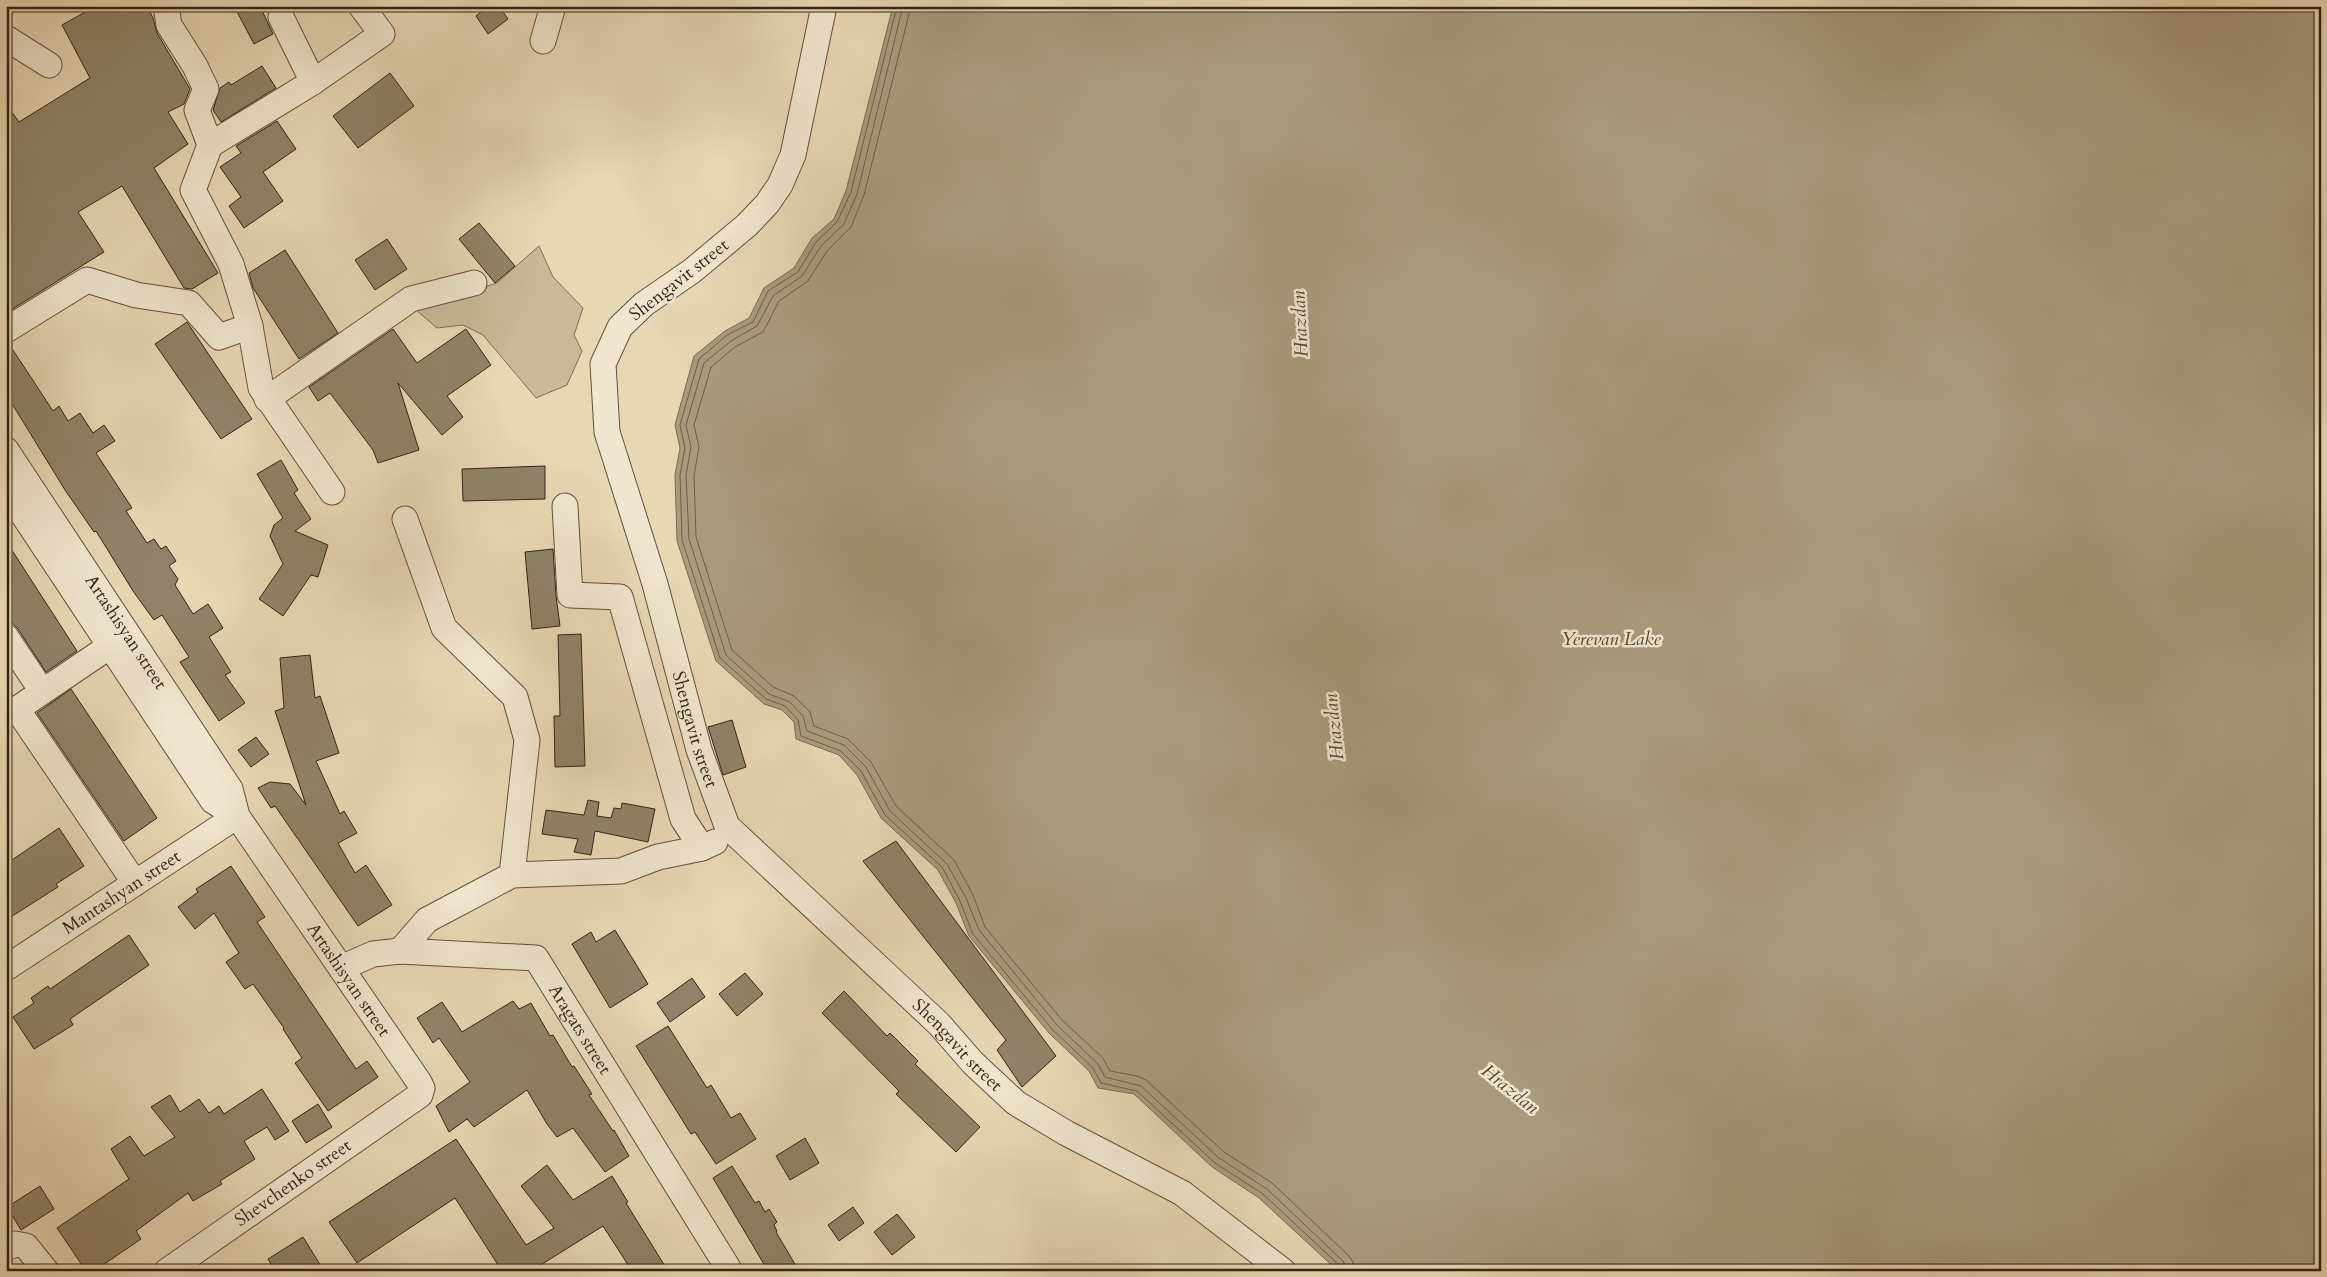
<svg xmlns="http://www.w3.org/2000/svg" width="2327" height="1277" font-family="Cardo,serif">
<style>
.green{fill:#c9b999;stroke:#7c6f58}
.water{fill:#a99a7e;stroke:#796b55}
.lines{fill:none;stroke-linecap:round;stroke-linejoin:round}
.shore{stroke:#6c604b;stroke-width:1}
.building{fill:#908269;stroke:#302518}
.minor-casing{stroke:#5e523f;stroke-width:27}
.minor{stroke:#f0e5ce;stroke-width:25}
.labels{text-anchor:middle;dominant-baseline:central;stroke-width:5;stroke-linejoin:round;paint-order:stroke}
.street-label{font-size:18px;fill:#302518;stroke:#f0e5ce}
.water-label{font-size:19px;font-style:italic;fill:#544837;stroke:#f0e5ce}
</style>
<rect width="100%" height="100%" fill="#e8d7b3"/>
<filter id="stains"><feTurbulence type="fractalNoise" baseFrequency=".004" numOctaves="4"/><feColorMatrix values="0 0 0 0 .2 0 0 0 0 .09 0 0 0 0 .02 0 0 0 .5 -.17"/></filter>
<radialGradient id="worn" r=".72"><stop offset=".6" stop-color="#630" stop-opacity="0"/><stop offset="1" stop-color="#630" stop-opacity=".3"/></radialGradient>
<path class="green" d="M539,246L553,277L583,308L574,335L582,351L567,385L536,398L483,335L463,325L437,328L415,309L497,283Z"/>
<path class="water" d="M893,6H2321V1271H1338L1259,1198L1212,1167L1134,1094L1098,1088L1089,1071L1049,1033L969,936L956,903L938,870L881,818L857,775L839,755L796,739L794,722L782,710L764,704L716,661L677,541L675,475L680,448L675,425L694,356L725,331L749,318L764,288L794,268L812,238L834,219L846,191Z"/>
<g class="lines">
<path class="shore" d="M897,6L851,192L837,222L816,242L798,272L768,291L753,322L727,335L699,359L680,425L685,448L680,475L682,540L720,658L766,699L785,706L798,720L801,736L841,751L861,771L885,815L942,867L960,901L973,934L1052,1029L1093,1068L1101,1083L1137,1091L1215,1163L1263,1194L1339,1265L1341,1271
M903,6L857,194L844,224L821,246L802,276L773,296L757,326L731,341L704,363L686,425L691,447L686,475L689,539L726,655L769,694L790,702L803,716L807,731L844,745L866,767L890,811L947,864L966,898L979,930L1057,1025L1098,1064L1105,1077L1141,1086L1219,1158L1267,1189L1343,1261L1347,1271
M911,6L864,195L851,227L827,251L808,281L779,301L763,332L735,347L711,367L694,425L699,447L694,476L696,537L732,650L773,687L794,696L810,712L814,726L848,739L871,762L896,806L954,860L973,895L985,927L1062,1020L1103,1058L1110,1071L1137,1076L1146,1080L1224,1152L1272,1183L1349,1256L1353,1262L1354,1271"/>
</g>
<path class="building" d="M96,6H147L153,18L157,33L190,89L184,104L168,112L188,144L154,168L218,273L192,289L184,288L122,186L78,212L104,252L6,313V104L19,122L90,78L62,25Z
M234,6H260L273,34L254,44Z
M489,6H499L508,19L488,34L476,16Z
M262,66L276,88L221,122L213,110L220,88L229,82L231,85Z
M390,73L414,106L358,148L333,116Z
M277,121L296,149L263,172L283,201L244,228L229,206L241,197L220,167L241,153L236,146Z
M479,223L515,266L495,283L459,239Z
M387,239L407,269L375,290L355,260Z
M285,250L338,333L299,359L253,288L249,273Z
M187,322L252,419L221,439L155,344Z
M393,329L417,363L466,329L491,365L447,396L463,417L442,435L398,383L419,450L378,463L373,450L330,393L318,401L309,387Z
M6,344H9L53,411L59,406L68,421L80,413L93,433L104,425L115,441L96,453L132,508L126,511L147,543L154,539L161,549L166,546L176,561L169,566L178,579L175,585L193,614L208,604L223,628L209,637L231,672L225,675L245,703L219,721L180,662L189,657L162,615L154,620L133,591L96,531L94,532L65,490L6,394Z
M281,460L298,490L294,493L311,519L295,531L328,545L318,577L311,575L283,616L259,599L283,564L270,536L274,525L283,518L257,474Z
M545,466V499L463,501L462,469Z
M6,541L77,651L46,672L18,629L6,616Z
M553,549L556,596L560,626L532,629L525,552Z
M581,634L585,766L555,767L554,716H560L558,635Z
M310,655L315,698L320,696L339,753L316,761L340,814L344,811L357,833L338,843L355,873L366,865L392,905L358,926L275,806L271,808L258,788L270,782L290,784L306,805L275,711L284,708L280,658Z
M71,689L157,818L124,841L37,713Z
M732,720L746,767L723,775L708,727Z
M256,737L269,754L251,767L238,750Z
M588,800L599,802L597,816L611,818L614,808L621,809L622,803L655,809L648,842L595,831L591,855L574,852L578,839L542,834L546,810L584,815Z
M59,828L84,866L56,884L58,887L6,920V864Z
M896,841L1056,1056L1022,1087L997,1050L1006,1040L863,861Z
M231,866L265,917L257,922L356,1069L367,1061L378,1077L328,1111L295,1063L302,1058L283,1029L284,1028L253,984L245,989L226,962L239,953L214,913L195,929L178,907L198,892L196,889Z
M615,930L648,984L610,1008L572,944L591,932L596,942Z
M129,935L149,965L70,1019L73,1025L34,1049L13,1017L34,1003L31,998L48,986L50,989Z
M745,973L763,994L737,1016L719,994Z
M692,978L705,997L670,1022L657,1003Z
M844,991L887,1036L890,1033L918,1061L915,1064L980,1127L956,1152L896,1094L899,1091L822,1013Z
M513,1001L519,1009L531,1003L550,1036L553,1035L572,1067L574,1066L592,1094L589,1095L613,1131L614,1130L629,1156L605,1172L573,1128L557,1137L547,1124L527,1090L474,1127L467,1119L449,1132L436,1106L470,1082L439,1038L433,1043L417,1018L442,1002L462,1032Z
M668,1026L707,1088L711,1085L731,1118L740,1113L756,1139L716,1164L695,1132L691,1134L636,1046Z
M262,1089L289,1131L275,1140L267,1127L244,1141L255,1159L220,1181L222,1184L193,1201L188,1193L136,1231L141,1239L94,1271H86L57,1228L129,1179L111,1149L130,1136L144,1156L175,1137L151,1107L170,1095L180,1112L199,1099L209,1113L219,1106L224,1114Z
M318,1104L332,1127L306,1143L292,1121Z
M805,1138L819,1163L790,1180L776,1156Z
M456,1139L526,1245L554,1228L521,1186L547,1165L573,1200L612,1176L628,1202L626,1203L668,1271H632L603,1226L531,1271H502L455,1198L357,1263L329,1222Z
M732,1166L755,1203L759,1201L765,1212L769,1209L777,1222L774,1225L777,1231L776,1232L799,1271H768L713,1178Z
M40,1186L54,1209L21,1230L7,1207Z
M853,1207L864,1223L839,1241L828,1225Z
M897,1214L915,1237L892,1255L874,1232Z
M303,1237L324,1271H275L268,1259Z"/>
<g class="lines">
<defs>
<g id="minor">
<path d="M166,6L169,25L195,66L206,89L197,110L210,145L193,190L231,264L250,326L261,388L332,492"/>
<path id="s1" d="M824,6L793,155L780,185L767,204L747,225L692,271L644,304L620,327L603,364L607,432L655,584L699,750L727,826L939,1024L973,1063L1016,1103L1066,1133L1182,1193L1283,1271"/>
<path d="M6,38L49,65"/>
<path d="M543,41L553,6"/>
<path d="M313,82L382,34L361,6"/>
<path d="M210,145L313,82L281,17"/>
<path d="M6,330L87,280L136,295L189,303L219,337L250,326"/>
<path d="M267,399L411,299L474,283"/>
<path id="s2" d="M6,450L230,789L237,816"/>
<path id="s3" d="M6,489L213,801L237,816L419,1082L422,1088L420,1095L167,1271"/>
<path d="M565,506L570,595L620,597L683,819L702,848"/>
<path d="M405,519L444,628L515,697L527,740L512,875"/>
<path d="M6,637L42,691"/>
<path d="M110,646L17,709L135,883"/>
<path d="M400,951L427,920L512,875L621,871L658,857L702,848L715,842"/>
<path id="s4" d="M6,968L237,816"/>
<path id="s5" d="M341,968L373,954L400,951L536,958L730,1271"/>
<path d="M6,1248L15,1244L26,1246L46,1271"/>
</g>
</defs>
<use href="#minor" class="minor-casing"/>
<use href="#minor" class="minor"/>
</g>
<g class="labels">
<g class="street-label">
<text transform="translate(679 280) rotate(-38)">Shengavit street</text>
<text stroke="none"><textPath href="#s2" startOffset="218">Artashisyan street</textPath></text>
<text stroke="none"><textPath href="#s1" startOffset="819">Shengavit street</textPath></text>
<text stroke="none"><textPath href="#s4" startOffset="138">Mantashyan street</textPath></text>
<text stroke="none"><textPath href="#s3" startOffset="601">Artashisyan street</textPath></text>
<text stroke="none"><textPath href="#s5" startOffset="282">Aragats street</textPath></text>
<text stroke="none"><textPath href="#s1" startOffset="1239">Shengavit street</textPath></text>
<text transform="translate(293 1183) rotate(-35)">Shevchenko street</text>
</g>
<g class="water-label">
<text transform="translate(1300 324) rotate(-93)">Hrazdan</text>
<text x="1611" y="639">Yerevan Lake</text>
<text transform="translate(1334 727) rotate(-96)">Hrazdan</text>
<text transform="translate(1510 1089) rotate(39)">Hrazdan</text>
</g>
</g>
<rect width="2327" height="1277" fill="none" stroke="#e8d7b3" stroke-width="25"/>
<rect x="8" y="8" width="2312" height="1262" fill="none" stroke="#302518" stroke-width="2.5"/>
<rect x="12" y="12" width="2302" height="1252" fill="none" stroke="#302518"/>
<rect width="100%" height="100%" filter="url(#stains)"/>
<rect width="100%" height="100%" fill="url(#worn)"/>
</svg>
